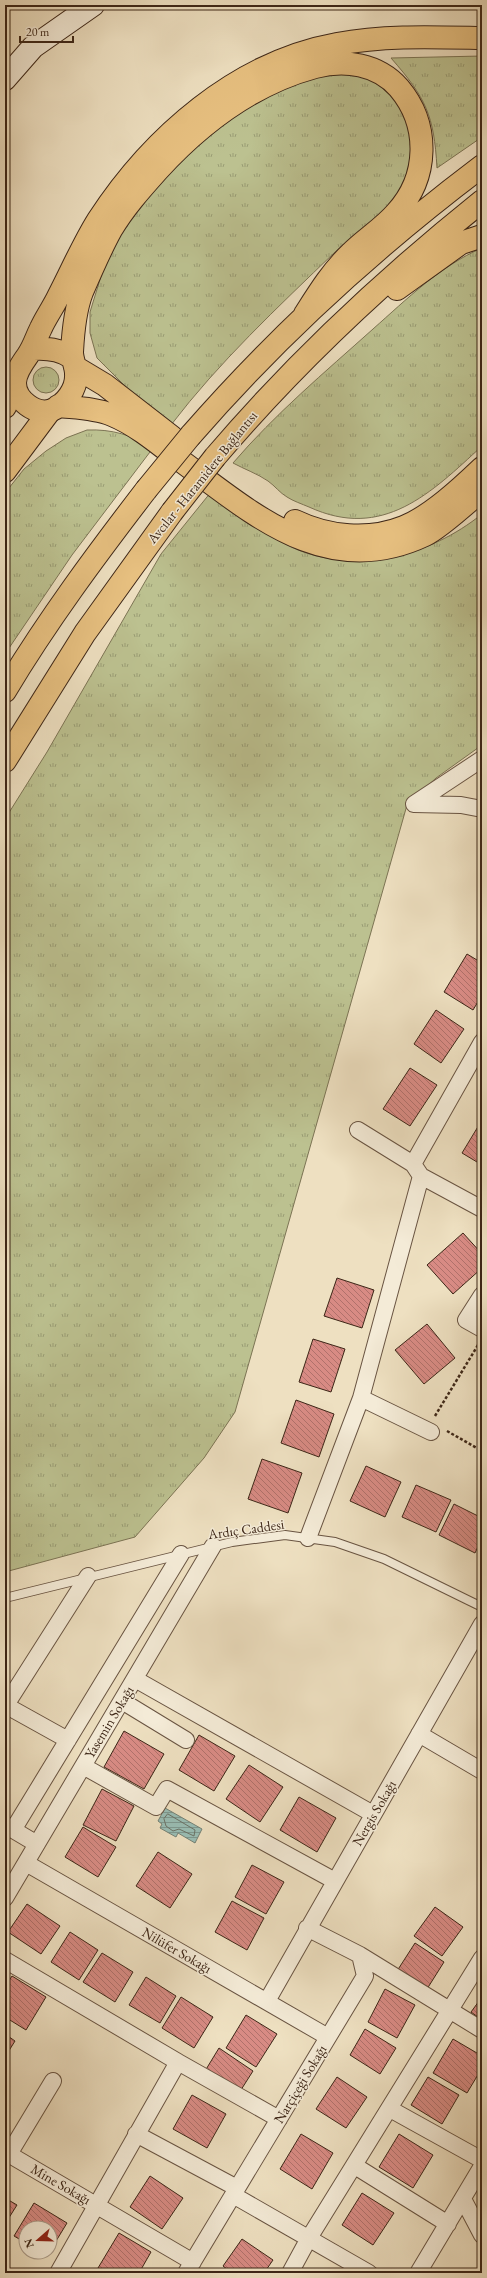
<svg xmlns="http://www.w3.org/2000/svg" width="487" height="2278" font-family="'EB Garamond',serif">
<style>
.grass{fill:url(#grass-tufts);stroke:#7c7454}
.water{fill:url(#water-rules);stroke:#748175}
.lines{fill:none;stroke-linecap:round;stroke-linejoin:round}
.shore{stroke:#6b7266;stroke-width:1}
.building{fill:url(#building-back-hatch);stroke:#3d2617}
.service-casing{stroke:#695442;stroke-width:10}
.minor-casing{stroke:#695442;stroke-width:18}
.secondary-casing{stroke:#3d2617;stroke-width:24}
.primary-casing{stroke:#3d2617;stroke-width:24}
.trunk-casing{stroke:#3d2617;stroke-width:24}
.path{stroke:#3d2617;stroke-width:2.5;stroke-dasharray:3 2;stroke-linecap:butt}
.service{stroke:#f4ebd7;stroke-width:8}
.minor{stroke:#f4ebd7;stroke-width:16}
.secondary{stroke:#f4ebd7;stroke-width:22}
.primary{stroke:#e7c080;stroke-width:22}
.trunk{stroke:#e7c080;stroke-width:22}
.trunk-bridge-casing{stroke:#3d2617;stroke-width:24;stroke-linecap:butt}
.trunk-bridge{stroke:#e7c080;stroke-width:22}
.labels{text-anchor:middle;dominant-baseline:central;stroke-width:3;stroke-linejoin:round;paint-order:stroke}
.street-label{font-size:14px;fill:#3d2617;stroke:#f4ebd7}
</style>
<defs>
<pattern id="grass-tufts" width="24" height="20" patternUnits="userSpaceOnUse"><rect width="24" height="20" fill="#bcc190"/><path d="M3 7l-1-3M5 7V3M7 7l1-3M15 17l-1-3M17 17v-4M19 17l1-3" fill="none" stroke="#9a9d75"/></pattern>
<pattern id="water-rules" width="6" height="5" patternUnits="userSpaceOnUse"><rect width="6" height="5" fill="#99bdb4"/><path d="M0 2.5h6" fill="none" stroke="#7e9991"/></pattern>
<pattern id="building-back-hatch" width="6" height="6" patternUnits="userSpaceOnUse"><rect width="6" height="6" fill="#d88b84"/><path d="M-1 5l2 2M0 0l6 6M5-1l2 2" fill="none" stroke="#b0716b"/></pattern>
</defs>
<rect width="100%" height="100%" fill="#eee0c1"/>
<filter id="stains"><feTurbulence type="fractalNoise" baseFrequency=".005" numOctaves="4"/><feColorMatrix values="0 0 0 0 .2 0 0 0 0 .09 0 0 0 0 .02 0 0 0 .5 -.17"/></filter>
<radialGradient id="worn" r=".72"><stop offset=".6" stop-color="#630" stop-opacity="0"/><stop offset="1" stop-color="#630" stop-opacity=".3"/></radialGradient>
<path class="grass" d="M482,56V137L437,168C434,115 426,98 391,58Z
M319,74C331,74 347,71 358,75C404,89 430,150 402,190C385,215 356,232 335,252C278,307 219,362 171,425L130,391L97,358L90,333V312L106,260L133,212L172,167L245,103Z
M482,248V446C431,493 383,541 309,507C302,504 293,501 287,497C280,493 275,486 268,481C258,474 244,469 233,463C275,414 325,372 373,329C407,299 440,266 482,248Z
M33 380a13 13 0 1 1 26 0a13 13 0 1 1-26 0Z
M87,430C112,429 132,435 153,448L72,555L5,654V493L24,469L46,451L66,438Z
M211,492C237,511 262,534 291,547C355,576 430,556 482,514V745L436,778L407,805L235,1412L204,1458L135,1537L5,1572V819L47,752L161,554Z"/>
<path class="water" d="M165,1808L202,1829L195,1843L178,1833L176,1837L160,1828L162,1824L158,1821Z"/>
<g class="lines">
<path class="shore" d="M168,1814L195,1830L194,1836L179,1829L173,1831L166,1826L164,1819Z"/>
</g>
<path class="building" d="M467,954L482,963V995L473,1010L444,992Z
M436,1010L464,1029L441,1063L414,1044Z
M410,1068L437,1085L410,1126L383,1109Z
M482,1120V1165L462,1153Z
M463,1233L482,1254V1268L453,1294L427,1265Z
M337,1278L374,1290L362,1328L324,1316Z
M427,1324L455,1358L424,1384L395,1350Z
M313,1339L345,1349L331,1392L299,1382Z
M296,1400L334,1414L319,1457L281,1443Z
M262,1459L302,1473L288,1513L248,1499Z
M366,1466L401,1482L385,1517L350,1501Z
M416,1485L451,1500L436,1532L402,1517Z
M454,1504L482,1518V1538L475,1553L439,1535Z
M124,1731L164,1754L144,1789L104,1767Z
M199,1735L235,1756L214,1791L179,1770Z
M249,1765L283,1787L260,1822L226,1799Z
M102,1789L134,1806L116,1841L83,1825Z
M299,1797L336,1818L317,1852L280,1830Z
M83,1827L116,1847L98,1877L65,1857Z
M158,1852L192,1874L170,1908L136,1886Z
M252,1865L284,1882L266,1914L235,1897Z
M232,1901L264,1918L247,1950L215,1932Z
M27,1904L60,1926L41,1954L8,1932Z
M435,1907L463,1927L442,1956L414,1936Z
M70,1932L98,1950L79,1980L51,1962Z
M415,1943L444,1962L427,1989L397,1971Z
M102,1953L133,1972L115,2002L83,1982Z
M12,1976L46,1997L26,2030L5,2017V1987Z
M146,1977L176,1996L160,2023L129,2005Z
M385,1989L415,2005L397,2038L368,2022Z
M181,1997L213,2017L194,2048L162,2028Z
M482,1997V2020L471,2012Z
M246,2015L277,2034L256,2067L226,2048Z
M365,2029L396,2048L380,2074L350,2055Z
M5,2034L15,2041L5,2057Z
M453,2039L482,2056V2068L467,2093L433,2073Z
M219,2048L253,2071L239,2093L205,2071Z
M337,2077L367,2097L346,2128L316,2109Z
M428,2077L459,2095L442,2124L411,2105Z
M192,2095L226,2114L207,2148L173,2129Z
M301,2134L333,2153L312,2189L280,2169Z
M399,2134L433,2155L413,2188L379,2167Z
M150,2176L183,2198L162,2229L130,2207Z
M362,2193L394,2213L373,2245L342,2225Z
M5,2198L17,2205L5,2224Z
M34,2203L67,2223L50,2251V2228H26V2243L14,2236Z
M119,2233L151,2252L139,2273H107L98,2268Z
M242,2239L273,2260L264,2273H232L223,2266Z"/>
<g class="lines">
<defs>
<path id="service" d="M5,1598L232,1542L285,1535L335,1542L384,1559L482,1607"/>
<path id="minor" d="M414,804L482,759
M414,804L461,805L482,809
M358,1130L413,1164L421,1176L482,1209
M413,1164L482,1042
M482,1295L466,1320L482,1329
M361,1398L421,1176
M308,1538L361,1398L431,1432
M135,1679L373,1814
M122,1701L186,1740
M5,1705L68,1740
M6,1705L88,1576
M419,1734L482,1771
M83,1766L156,1807L167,1789L335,1881
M5,1825L37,1844
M13,1830L181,1554
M26,1863L328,2037
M5,1898L213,1546
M360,1955L482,2030
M5,1960L178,2062
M267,2001L482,1624
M390,2109L482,2160
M136,2134L237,2188
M5,2152L193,2262
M9,2154L53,2081
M355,2166L448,2224
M233,2195L369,2273
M463,2199L482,2235
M58,2273L178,2062L279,2119
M186,2273L365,1976L360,1955L307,1928
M290,2273L309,2238L482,1958
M418,2273L482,2166"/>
<path id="secondary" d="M5,79L33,47L93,5"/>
<path id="primary" d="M5,407L14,384
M5,471L49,412"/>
<path id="trunk" d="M397,289L461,243L482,236
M305,314C319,292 332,271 351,253C365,239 383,228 396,213C429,177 430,125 399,88C378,64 345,59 315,67C252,84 201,123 158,170C141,189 124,208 111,230C100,250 91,271 82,292C75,310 73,333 72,352C72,360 76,366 76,374C77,389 66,404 52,410C36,416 15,400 15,383C15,373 23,362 28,355C34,346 36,338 41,328C46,317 54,306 59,295C72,270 83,244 98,220C152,137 237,62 337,44C385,35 433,37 482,38
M33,349C47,348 59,349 71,357
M75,367L105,385L172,437
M58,406C76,408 95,408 112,415C134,424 154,440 173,455C249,510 324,583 425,535C440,528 468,502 482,490
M191,435C278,335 376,246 482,166
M215,457C295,363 386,278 482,201
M295,521C328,537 369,541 404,527C431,516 461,488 482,468
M5,691C47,621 96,555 146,490
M5,761L85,633L172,512"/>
</defs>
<use href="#service" class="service-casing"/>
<use href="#minor" class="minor-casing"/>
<use href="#secondary" class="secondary-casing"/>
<use href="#primary" class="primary-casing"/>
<use href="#trunk" class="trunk-casing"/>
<path class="path" d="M435,1416L478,1345
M447,1431L482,1451"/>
<use href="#service" class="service"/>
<use href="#minor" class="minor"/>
<use href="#secondary" class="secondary"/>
<use href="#primary" class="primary"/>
<use href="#trunk" class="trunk"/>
<defs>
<path id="trunk-bridge" d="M146,490L191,435
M172,512L215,457"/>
</defs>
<use href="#trunk-bridge" class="trunk-bridge-casing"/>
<use href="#trunk-bridge" class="trunk-bridge"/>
</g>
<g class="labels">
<g class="street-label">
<text transform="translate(202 477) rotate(-51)">Avcılar - Haramidere Bağlantısı</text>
<text transform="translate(246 1529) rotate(-8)">Ardıç Caddesi</text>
<text transform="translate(109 1722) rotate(-59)">Yasemin Sokağı</text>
<text transform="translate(374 1813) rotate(-60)">Nergis Sokağı</text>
<text transform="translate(177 1950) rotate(30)">Nilüfer Sokağı</text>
<text transform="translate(300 2084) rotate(-59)">Narçiçeği Sokağı</text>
<text transform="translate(61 2184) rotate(30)">Mine Sokağı</text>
</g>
</g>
<rect width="487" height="2278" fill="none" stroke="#eee0c1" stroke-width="20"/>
<rect x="6" y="6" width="475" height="2266" fill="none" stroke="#3d2617" stroke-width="2"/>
<rect x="10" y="10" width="467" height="2258" fill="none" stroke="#3d2617"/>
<g transform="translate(38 2240) rotate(250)"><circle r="19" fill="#f4ebd7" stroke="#ab9c8a"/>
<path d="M0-3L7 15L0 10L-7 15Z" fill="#8f2418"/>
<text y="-6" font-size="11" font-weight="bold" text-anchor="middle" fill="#3d2617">N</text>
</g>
<path d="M20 36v6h53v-6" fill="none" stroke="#3d2617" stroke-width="2"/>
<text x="26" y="36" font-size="12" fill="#3d2617" stroke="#f4ebd7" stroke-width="3" paint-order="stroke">20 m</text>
<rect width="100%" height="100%" filter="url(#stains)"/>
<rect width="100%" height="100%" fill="url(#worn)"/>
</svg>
